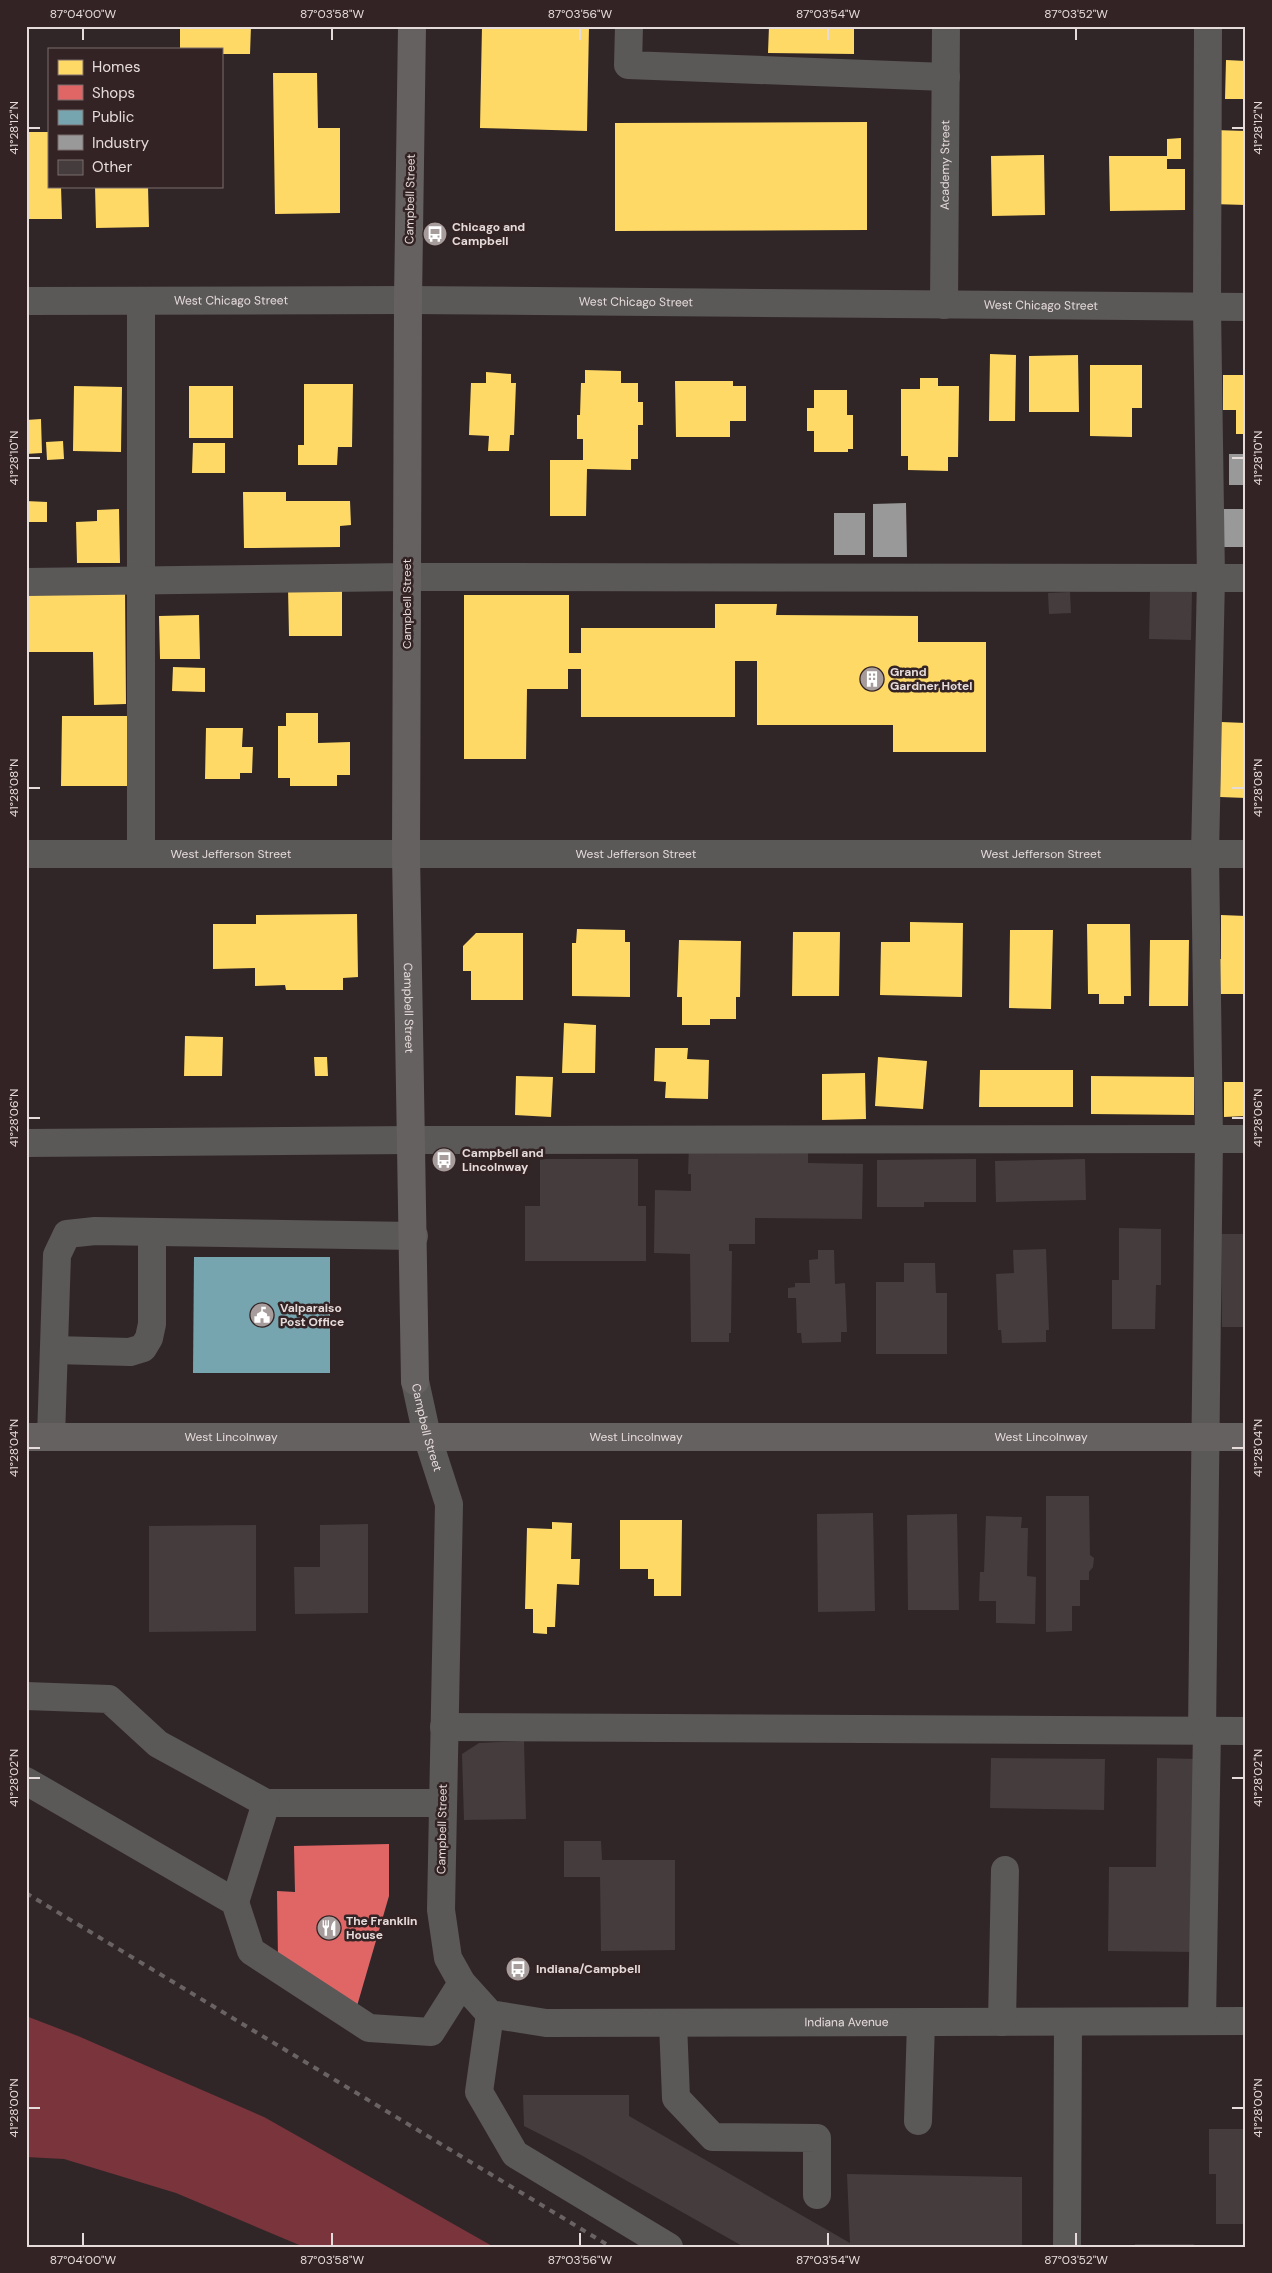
<svg xmlns="http://www.w3.org/2000/svg" width="1272" height="2273" font-family="'DM Sans',sans-serif">
<style>
.forest{fill:#7a343b}
.homes{fill:#ffd966}
.shops{fill:#e06666}
.public{fill:#76a5af}
.industry{fill:#999}
.building{fill:#443c3d}
.lines{fill:none;stroke-linecap:round;stroke-linejoin:round}
.minor{stroke:#5b5858;stroke-width:28}
.major{stroke:#666161;stroke-width:28}
.rail{stroke:#696364;stroke-width:4;stroke-dasharray:6 6;stroke-linecap:butt}
.ticks{fill:none;stroke:#e6dbdb;stroke-width:2}
.labels{text-anchor:middle;dominant-baseline:central;stroke-width:5;stroke-linejoin:round;paint-order:stroke}
.street-label{font-size:12px;fill:#e6dbdb;stroke:#332324}
.poi-label{font-size:12px;font-weight:bold;fill:#e6dbdb;stroke:#332324;text-anchor:start}
.neatline{fill:none;stroke:#e6dbdb;stroke-width:2}
.ticks-label{font-size:12px;text-anchor:middle;fill:#e6dbdb}
</style>
<rect width="100%" height="100%" fill="#302628"/>
<path class="forest" d="M26,2016L78,2036L264,2117L494,2247H304L176,2193L64,2159L26,2157Z"/>
<path class="homes" d="M180,26H251L250,54H221V49H180Z
M482,26H589L587,131L480,128Z
M769,26H854V54L768,53Z
M1226,60L1246,61V99H1225Z
M273,73H317L318,128H340V213L275,214Z
M867,122V230L615,231V123Z
M1214,130L1246,131V205L1212,204Z
M26,132H49V186H61L62,219H26Z
M1181,138V159H1167V169H1185V210L1110,211L1109,156H1167V139Z
M1044,155L1045,215L992,216L991,156Z
M95,186H148L149,227L96,228Z
M990,354L1016,355L1015,421H989Z
M1078,355L1079,412H1029V356Z
M1090,365H1142V408H1132V437L1090,436Z
M585,370L621,371V383H638V402H643V425H638V459H631V470L587,469L586,516H550V460H583V439H577V415H580L581,383H585Z
M486,372L511,374V383H516L514,435H510L509,451H488L489,436L469,435L471,383H486Z
M1223,375H1246V434H1236V410H1223Z
M920,378H938V386H959L958,457H948V471L908,470V456H901V389H920Z
M675,381H733V386H746V421H730V437H676Z
M304,384H353L352,447H338L337,465H298V445H304Z
M74,386L122,387L121,452L73,451Z
M189,386H233V438H189Z
M814,390H847V415H853V449H848V452H814V431H807V408H814Z
M41,419L42,453L26,454V420Z
M63,441L64,459L47,460L46,442Z
M193,443H225V473H192Z
M243,492H286V501H350L351,525L340,526V547L244,548Z
M26,501L47,502V522H26Z
M119,509L120,563H77L76,522L97,521V510Z
M342,586V636H289L288,587Z
M26,590H125L126,704L94,705L93,652H26Z
M464,595H569V653H581V628H715V604H777L776,615L918,616V642H986V752H893V725H757V661H735V717H581V669H568V689H527L526,759H464Z
M199,615L200,659H160L159,616Z
M173,667L205,668V692L172,691Z
M286,713H318V743L350,742V775H337V786H290V778H278V726H286Z
M62,716H129V786H61Z
M1221,722L1246,723V798L1220,797Z
M206,728H243L242,747H253L252,773H240V779H205Z
M357,914L358,977L343,978V990H286L285,985L255,986V968L213,969V924H256V915Z
M1221,915L1246,916V984H1243V994H1216V959H1221Z
M910,922L963,923L962,997L880,995L881,942H910Z
M1087,924H1130L1131,996H1124V1004H1099V994H1088Z
M577,929L625,930V942H630V997L572,996V943H576Z
M1010,930H1053L1051,1009L1009,1008Z
M793,932H840L839,996H792Z
M476,933H523V1000H471V971H463V946Z
M679,940L741,941L740,997H736V1019H710V1025H682V997H677Z
M1150,940H1189L1188,1006H1149Z
M564,1023L596,1025L595,1073H562Z
M185,1036L223,1037L222,1076H184Z
M655,1048H688L687,1059L709,1060L708,1099L665,1098L666,1082L654,1081Z
M314,1057H327L328,1076H315Z
M878,1057L927,1061L923,1109L875,1106Z
M980,1070H1073V1107H979Z
M865,1073L866,1119L822,1120V1074Z
M516,1076L553,1077L551,1117L515,1115Z
M1091,1076L1194,1077V1115L1091,1114Z
M1224,1082H1246V1116L1224,1117Z
M620,1520H682L681,1596H654V1579H648V1569H620Z
M552,1522L572,1523L571,1559H580L579,1585L557,1584L555,1627H547V1634L533,1633V1609H525L527,1528L552,1529Z"/>
<path class="shops" d="M389,1844V1896L357,2006L278,1960L277,1891L295,1892L294,1846Z"/>
<path class="public" d="M194,1257H330V1373H193Z"/>
<path class="industry" d="M1229,454H1246V485H1229Z
M906,503L907,557H873V504Z
M1222,509H1246V547H1222Z
M834,513H865V555H834Z"/>
<path class="building" d="M1070,592L1071,613L1049,614L1048,593Z
M1150,592H1192L1191,640L1149,639Z
M689,1145L808,1152V1163L863,1164L862,1219L755,1218V1244H729V1251H732L731,1333H729V1342H691L690,1254L654,1253L655,1190L691,1191V1174H688Z
M540,1159H638V1206H646V1261H525V1206H540Z
M976,1159V1202H924V1207H877V1160Z
M1085,1159L1086,1200L996,1202L995,1161Z
M1119,1228L1161,1229V1285H1156L1155,1329H1112V1280H1119Z
M1221,1234H1246V1327H1222Z
M1046,1249L1049,1330H1046V1342L1002,1343L1001,1330H998L996,1274L1014,1273L1013,1250Z
M818,1250H834L835,1284L845,1283L847,1332H841V1342L802,1343L801,1333H797L796,1298H788V1288L795,1287V1283H810L809,1260L818,1259Z
M904,1263H935L936,1293H947V1354H876V1282H904Z
M1046,1496H1089L1090,1555L1094,1558L1093,1567L1089,1572V1580H1080V1606H1072V1631L1046,1632Z
M873,1513L875,1611L818,1612L817,1514Z
M957,1514L959,1610H908L907,1515Z
M986,1516L1022,1517L1021,1528H1028L1027,1576L1036,1577L1035,1624L996,1623V1601H979L980,1572H984Z
M1244,1519H1246V1702H1243Z
M368,1524V1613L295,1614L294,1567H320V1525Z
M256,1525V1631L149,1632V1526Z
M524,1741L526,1819L464,1820L462,1754L479,1743Z
M991,1758L1105,1759L1104,1810L990,1808Z
M1157,1758L1196,1759L1195,1952L1108,1951L1109,1867H1156Z
M564,1841H601L602,1860H675V1950L601,1951L600,1877H564Z
M523,2095H629V2116L850,2243L847,2174L1022,2177V2247H744L581,2155L524,2126Z
M1209,2129H1246V2224H1216V2174H1209Z
M1135,2244H1194V2247H1135Z"/>
<g class="lines">
<g class="minor">
<path d="M629,26L628,65L946,77"/>
<path id="s1" d="M26,301L408,300L1246,307"/>
<path d="M141,301V854"/>
<path id="s2" d="M944,305L946,26"/>
<path d="M26,582L407,577L1246,578"/>
<path id="s3" d="M26,854H1246"/>
<path d="M26,1143L411,1140L1246,1139"/>
<path d="M54,1350L130,1352L143,1348L149,1338L152,1324V1232"/>
<path id="s4" d="M415,1381L427,1436L449,1504L441,1910L448,1958L462,1983L490,2014L546,2023L1246,2021"/>
<path d="M51,1437L57,1255L67,1234L95,1231L414,1236"/>
<path d="M26,1696L109,1699L158,1744L266,1803H443"/>
<path d="M444,1727L1246,1731"/>
<path d="M1202,1731L1209,1139L1205,854L1211,578L1207,308L1208,26"/>
<path d="M26,1781L235,1902L251,1951L369,2028L431,2032L462,1983"/>
<path d="M235,1902L266,1803"/>
<path d="M490,2014L479,2092L515,2154L669,2247"/>
<path d="M1202,2021L1207,1731"/>
<path d="M1002,2022L1005,1870"/>
<path d="M673,2023L676,2098L713,2137L817,2138V2195"/>
<path d="M918,2121L921,2022"/>
<path d="M1067,2247L1068,2022"/>
</g>
<g class="major">
<path id="s5" d="M412,26L408,300L406,854L415,1381"/>
<path id="s6" d="M26,1437H1246"/>
</g>
<path class="rail" d="M26,1893L611,2247"/>
</g>
<path class="ticks" d="M83,28V40M332,28V40M580,28V40M828,28V40M1076,28V40M28,128H40M1232,128H1244M28,458H40M1232,458H1244M28,788H40M1232,788H1244M28,1118H40M1232,1118H1244M28,1448H40M1232,1448H1244M28,1778H40M1232,1778H1244M28,2108H40M1232,2108H1244M83,2233V2246M332,2233V2246M580,2233V2246M828,2233V2246M1076,2233V2246"/>
<defs>
<symbol id="bus-disc" viewBox="-11 -11 22 22"><circle r="9.5" fill="#a69c9c" stroke="#332324"/><path d="M-5-6H5V4H4V6H2V4H-2V6H-4V4H-5ZM-3.5-4V0h7V-4ZM-3.5 1.2v1.5H-2V1.2ZM2 1.2v1.5H3.5V1.2Z" fill="#fff"/></symbol>
<symbol id="building-disc" viewBox="-11 -11 22 22"><circle r="9.5" fill="#a69c9c" stroke="#332324"/><path d="M-4-6H4V6H1V3H-1V6H-4ZM-2.5-4.3h1.7v1.8h-1.7ZM.8-4.3h1.7v1.8H.8ZM-2.5-1h1.7V.8h-1.7ZM.8-1h1.7V.8H.8Z" fill="#fff"/></symbol>
<symbol id="civic-disc" viewBox="-11 -11 22 22"><circle r="9.5" fill="#a69c9c" stroke="#332324"/><path d="M-.6-6.5H3V-4.5H.6V-3L4-1V1h2V6H-6V1h2V-1L-.6-3ZM-1.2 2.5V6h2.4V2.5Z" fill="#fff"/></symbol>
<symbol id="restaurant-disc" viewBox="-11 -11 22 22"><circle r="9.5" fill="#a69c9c" stroke="#332324"/><path d="M-5-6h1v4h1v-4h1v4h1v-4h1v5L-1.5 .5V6h-2V.5L-5-1ZM5-6V6H3V1.5H1.5Q1.5-4 5-6Z" fill="#fff"/></symbol>
</defs>
<g fill-rule="evenodd">
<use href="#bus-disc" x="421" y="220" width="28" height="28"/>
<use href="#building-disc" x="858" y="665" width="28" height="28"/>
<use href="#bus-disc" x="430" y="1146" width="28" height="28"/>
<use href="#civic-disc" x="248" y="1301" width="28" height="28"/>
<use href="#restaurant-disc" x="315" y="1914" width="28" height="28"/>
<use href="#bus-disc" x="504" y="1955" width="28" height="28"/>
</g>
<g class="labels">
<g class="street-label">
<text stroke="none"><textPath href="#s2" startOffset="140">Academy Street</textPath></text>
<text transform="translate(410 199) rotate(-89)">Campbell Street</text>
<text stroke="none"><textPath href="#s1" startOffset="205">West Chicago Street</textPath></text>
<text stroke="none"><textPath href="#s1" startOffset="610">West Chicago Street</textPath></text>
<text stroke="none"><textPath href="#s1" startOffset="1015">West Chicago Street</textPath></text>
<text transform="translate(407 604) rotate(-90)">Campbell Street</text>
<text stroke="none"><textPath href="#s3" startOffset="205">West Jefferson Street</textPath></text>
<text stroke="none"><textPath href="#s3" startOffset="610">West Jefferson Street</textPath></text>
<text stroke="none"><textPath href="#s3" startOffset="1015">West Jefferson Street</textPath></text>
<text stroke="none"><textPath href="#s5" startOffset="982">Campbell Street</textPath></text>
<text stroke="none"><textPath href="#s4" startOffset="48">Campbell Street</textPath></text>
<text stroke="none"><textPath href="#s6" startOffset="205">West Lincolnway</textPath></text>
<text stroke="none"><textPath href="#s6" startOffset="610">West Lincolnway</textPath></text>
<text stroke="none"><textPath href="#s6" startOffset="1015">West Lincolnway</textPath></text>
<text transform="translate(442 1829) rotate(-89)">Campbell Street</text>
<text stroke="none"><textPath href="#s4" startOffset="1010">Indiana Avenue</textPath></text>
</g>
<g class="poi-label">
<text x="452" y="227">Chicago and<tspan x="452" dy="14">Campbell</tspan></text>
<text x="890" y="672">Grand<tspan x="890" dy="14">Gardner Hotel</tspan></text>
<text x="462" y="1153">Campbell and<tspan x="462" dy="14">Lincolnway</tspan></text>
<text x="280" y="1308">Valparaiso<tspan x="280" dy="14">Post Office</tspan></text>
<text x="346" y="1921">The Franklin<tspan x="346" dy="14">House</tspan></text>
<text x="536" y="1969">Indiana/Campbell</text>
</g>
</g>
<rect width="1272" height="2273" fill="none" stroke="#332324" stroke-width="55"/>
<rect x="48" y="48" width="175" height="140" fill="#332324" stroke="#7b6d6d"/>
<rect x="58" y="60" width="25" height="15" fill="#ffd966" stroke="#7b6d6d"/>
<text x="92" y="72" font-size="15" fill="#e6dbdb">Homes</text>
<rect x="58" y="85" width="25" height="15" fill="#e06666" stroke="#7b6d6d"/>
<text x="92" y="98" font-size="15" fill="#e6dbdb">Shops</text>
<rect x="58" y="110" width="25" height="15" fill="#76a5af" stroke="#7b6d6d"/>
<text x="92" y="122" font-size="15" fill="#e6dbdb">Public</text>
<rect x="58" y="135" width="25" height="15" fill="#999999" stroke="#7b6d6d"/>
<text x="92" y="148" font-size="15" fill="#e6dbdb">Industry</text>
<rect x="58" y="160" width="25" height="15" fill="#443c3d" stroke="#7b6d6d"/>
<text x="92" y="172" font-size="15" fill="#e6dbdb">Other</text>
<rect x="28" y="28" width="1216" height="2218" class="neatline"/>
<g class="ticks-label">
<text x="83" y="18">87°04'00"W</text>
<text x="332" y="18">87°03'58"W</text>
<text x="580" y="18">87°03'56"W</text>
<text x="828" y="18">87°03'54"W</text>
<text x="1076" y="18">87°03'52"W</text>
<text transform="translate(14 128) rotate(-90)" y="4">41°28'12"N</text>
<text transform="translate(1258 128) rotate(-90)" y="4">41°28'12"N</text>
<text transform="translate(14 458) rotate(-90)" y="4">41°28'10"N</text>
<text transform="translate(1258 458) rotate(-90)" y="4">41°28'10"N</text>
<text transform="translate(14 788) rotate(-90)" y="4">41°28'08"N</text>
<text transform="translate(1258 788) rotate(-90)" y="4">41°28'08"N</text>
<text transform="translate(14 1118) rotate(-90)" y="4">41°28'06"N</text>
<text transform="translate(1258 1118) rotate(-90)" y="4">41°28'06"N</text>
<text transform="translate(14 1448) rotate(-90)" y="4">41°28'04"N</text>
<text transform="translate(1258 1448) rotate(-90)" y="4">41°28'04"N</text>
<text transform="translate(14 1778) rotate(-90)" y="4">41°28'02"N</text>
<text transform="translate(1258 1778) rotate(-90)" y="4">41°28'02"N</text>
<text transform="translate(14 2108) rotate(-90)" y="4">41°28'00"N</text>
<text transform="translate(1258 2108) rotate(-90)" y="4">41°28'00"N</text>
<text x="83" y="2264">87°04'00"W</text>
<text x="332" y="2264">87°03'58"W</text>
<text x="580" y="2264">87°03'56"W</text>
<text x="828" y="2264">87°03'54"W</text>
<text x="1076" y="2264">87°03'52"W</text>
</g>
</svg>
